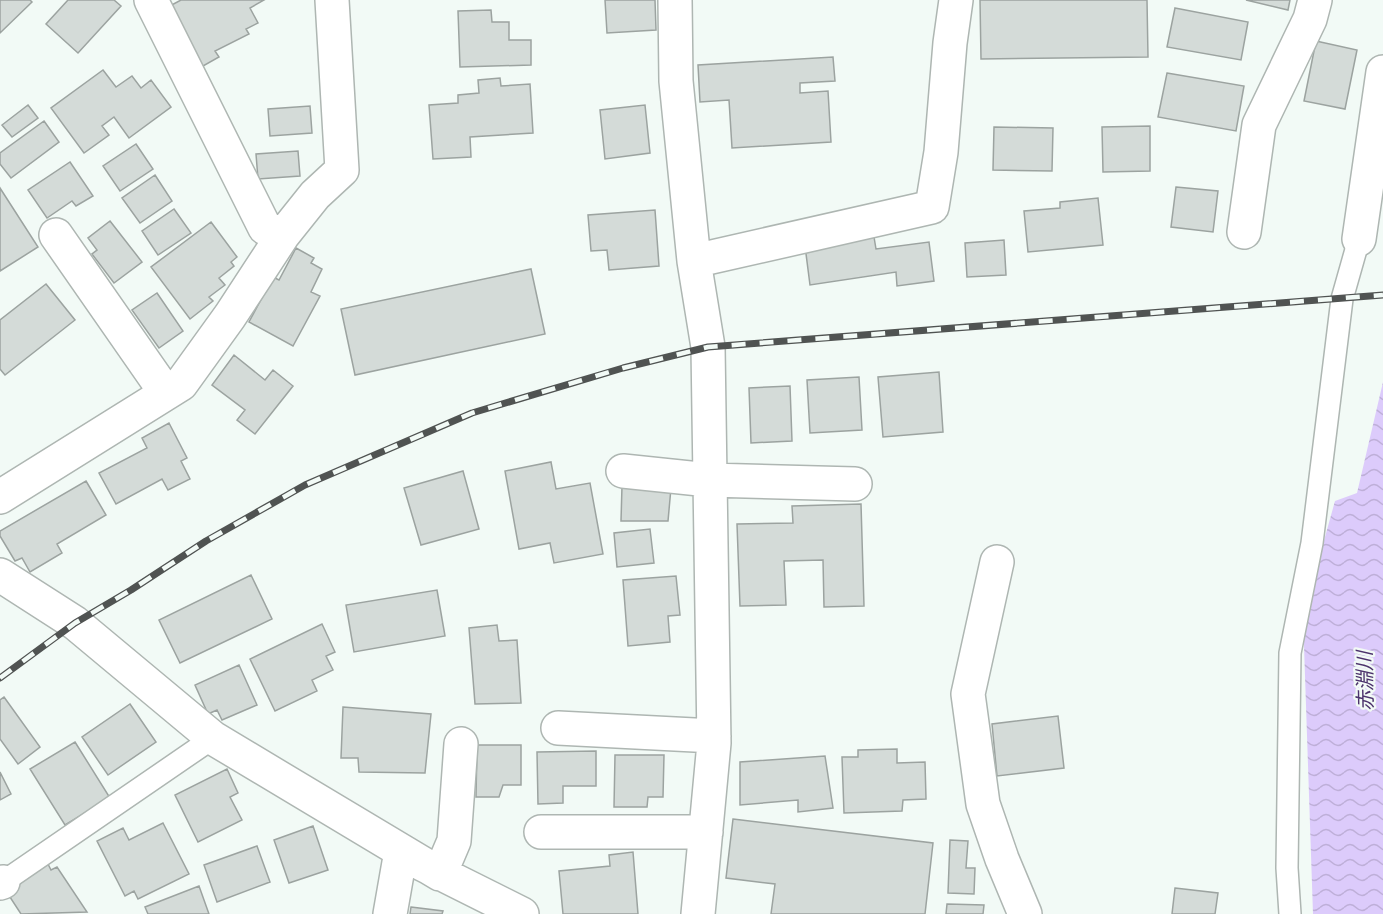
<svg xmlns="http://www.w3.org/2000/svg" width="1383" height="914" font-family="Poppins,'Noto Sans JP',sans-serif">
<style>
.water{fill:url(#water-waves)}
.building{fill:#d4dbd8;stroke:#9ca3a0;stroke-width:1.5}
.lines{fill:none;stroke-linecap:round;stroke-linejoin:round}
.service-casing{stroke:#aeb6b2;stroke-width:24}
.minor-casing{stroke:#aeb6b2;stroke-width:36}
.service{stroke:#fff;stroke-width:21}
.minor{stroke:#fff;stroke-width:33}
.rail-casing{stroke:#505352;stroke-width:7}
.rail{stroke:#f2faf6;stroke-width:4.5;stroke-dasharray:14;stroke-linecap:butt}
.labels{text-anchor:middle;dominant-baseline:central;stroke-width:4.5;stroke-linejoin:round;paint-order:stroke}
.water-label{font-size:20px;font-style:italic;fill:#4b326c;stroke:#f2faf6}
</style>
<defs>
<pattern id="water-waves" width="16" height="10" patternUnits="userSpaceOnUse" patternTransform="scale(1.5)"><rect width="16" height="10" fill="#dccbfb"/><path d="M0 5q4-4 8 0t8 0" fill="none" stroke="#beafd8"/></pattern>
</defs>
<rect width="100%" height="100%" fill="#f2faf6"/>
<path class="water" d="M1383,382V914H1313L1303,616L1335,501L1357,493Z"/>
<path class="building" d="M0,0H30L32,2L0,33Z
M68,0H114L121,6L78,53L46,24Z
M181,0H264L250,8L258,23L246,29L249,34L215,51L219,57L196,70L164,9Z
M605,0H655L656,30L607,33Z
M980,0H1147L1148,57L981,59Z
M1246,0H1290L1288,10Z
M1175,8L1248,22L1241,60L1167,47Z
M491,10L492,22H509V40H531V65L460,67L458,11Z
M1316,41L1357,50L1345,109L1304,101Z
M833,57L835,81L800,83V93L828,91L831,142L732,148L729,100L700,102L698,65Z
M103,70L116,87L132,76L141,88L151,80L171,107L129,138L114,117L102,126L109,135L84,153L51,108Z
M1167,73L1244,86L1236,131L1158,117Z
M500,78L501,86L530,84L533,133L470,137L471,157L433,159L429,105L458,103V95L479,93L478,80Z
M28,105L38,118L12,137L2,125Z
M645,105L650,153L605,159L600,110Z
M310,106L312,133L270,136L268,109Z
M44,121L59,142L11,178L0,164V153Z
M1150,126V171L1103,172L1102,127Z
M994,127L1053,128L1052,171L993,170Z
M136,144L153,169L120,191L103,166Z
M298,151L300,176L258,179L256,154Z
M70,162L93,196L76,206L72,201L47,218L28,190Z
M155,175L172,201L140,223L122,198Z
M1176,187L1218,191L1213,232L1171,227Z
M0,188L38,247L0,271Z
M1098,198L1103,245L1028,252L1024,211L1060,208V202Z
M174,209L191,233L158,255L142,231Z
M655,210L659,266L609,270L607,250L591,251L588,215Z
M110,221L142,262L114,283L92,254L97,250L88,238Z
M211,222L237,257L231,262L234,266L219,278L225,285L209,297L213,301L190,319L151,267Z
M874,237L876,249L929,242L934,281L897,286L896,272L810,285L805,246Z
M1004,240L1006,275L967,277L965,243Z
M296,248L314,258L311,263L322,269L311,292L320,296L293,346L249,322L273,277L279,280Z
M531,269L545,334L355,375L341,309Z
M46,284L75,320L5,375L0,369V320Z
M157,293L183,331L159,348L132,310Z
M234,355L265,380L273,370L293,386L255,434L237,420L245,410L212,385Z
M939,372L943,432L883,437L878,377Z
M859,377L862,430L810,433L807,380Z
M790,386L792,441L751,443L749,388Z
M169,423L187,458L181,461L190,479L168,490L162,479L116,504L99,473L147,448L142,438Z
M551,462L556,489L590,483L603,554L554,563L550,543L519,549L505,471Z
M463,471L479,529L421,545L404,488Z
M86,481L106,515L57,544L62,553L30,572L22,558L15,561L0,536V531Z
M622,486L671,488L668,521H621Z
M861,504L864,606L824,607L823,560L784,561L786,605L740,606L737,524L793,523L792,506Z
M650,529L654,563L617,567L614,533Z
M251,575L272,619L180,663L159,620Z
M676,576L680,615L668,616L670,642L628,646L623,580Z
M437,590L445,636L354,652L346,605Z
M322,624L335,652L326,656L333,670L312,680L317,691L275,711L250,659Z
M497,625L499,641L517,640L521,703L475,704L469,628Z
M239,665L257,705L222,720L217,710L208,714L195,685Z
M4,697L40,747L18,764L0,739V700Z
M130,704L156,742L108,775L82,737Z
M343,707L431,714L425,773L359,772L358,758H341Z
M1058,716L1064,768L997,776L992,724Z
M75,742L110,798L65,825L30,769Z
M477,745H521V785H503L499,797H476Z
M897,749V763L925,762L926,799L903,800L902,811L844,813L842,757H858V750Z
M596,751V786H563V803L538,804L537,752Z
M615,755H664L663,797H648L647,807H614Z
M825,756L833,808L798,812V800L740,805V762Z
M227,769L238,793L230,797L242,820L198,842L175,795Z
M0,772L11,794L0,800Z
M733,819L933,843L925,914H771L775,884L726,878Z
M163,823L189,874L138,899L134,891L125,896L97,841L123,828L129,840Z
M313,826L328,870L289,883L274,840Z
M950,840L968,841L966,868H975L974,894L948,893Z
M257,846L270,882L217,902L204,865Z
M633,852L638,914H563L559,871L610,866L609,855Z
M48,864L51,870L57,867L87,912L21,914L6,891Z
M199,886L209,914H148L145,907Z
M1175,888L1218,893L1215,914H1172Z
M947,904L984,905L983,914H946Z
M411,907L443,911L442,914H410Z"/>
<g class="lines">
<defs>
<path id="service" d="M3,882L213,738
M1290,914L1287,868L1290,653L1312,543L1342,299L1359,239"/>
<path id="minor" d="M151,0L265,228L283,235
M675,0L676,81L694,261L708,347L714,743L698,914
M1244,232L1259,125L1310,19L1315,0
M56,235L166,393
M1359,239L1383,72
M694,261L932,207L941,152L950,43L956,0
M623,471L709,480L855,484
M0,497L181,384L230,316L283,235L315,195L342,170L332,0
M997,562L968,694L983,804L1002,859L1025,914
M0,575L75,623L213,738L440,874L454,841L461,744
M558,728L714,736
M541,832H706
M422,864L522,914
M0,883L3,882
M390,914L401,851"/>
</defs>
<use href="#service" class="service-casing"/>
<use href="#minor" class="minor-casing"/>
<use href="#service" class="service"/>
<use href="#minor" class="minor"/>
<defs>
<path id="rail" d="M0,678L75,623L131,590L206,541L305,485L472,413L623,368L708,347L1383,295"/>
</defs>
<use href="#rail" class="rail-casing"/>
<use href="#rail" class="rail"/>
</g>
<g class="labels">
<g class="water-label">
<text transform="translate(1365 681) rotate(-91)">赤淵川</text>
</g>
</g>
</svg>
